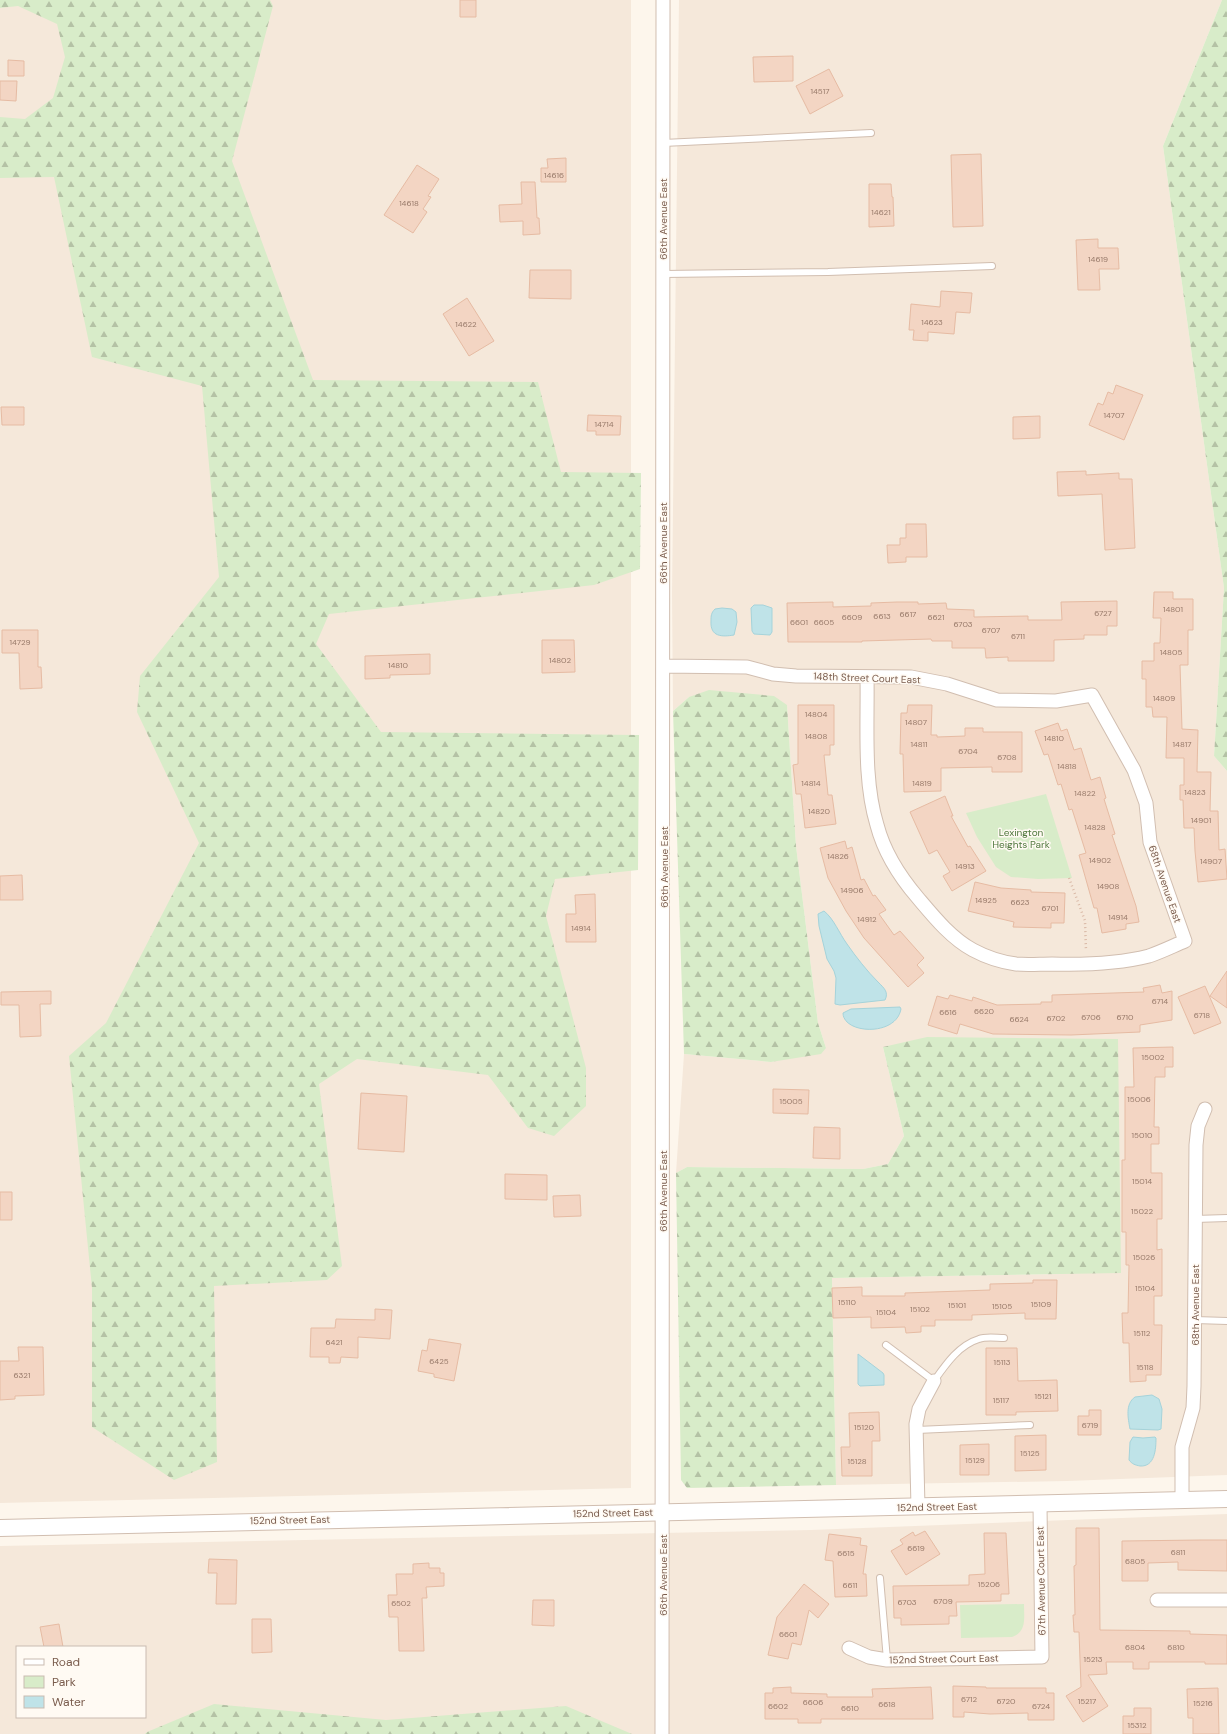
<svg xmlns="http://www.w3.org/2000/svg" width="1227" height="1734" font-family="'DM Sans',sans-serif">
<style>
.residential{fill:#f5e8da;fill-rule:evenodd}
.green{fill:#d8ecc9}
.forest{fill:url(#forest-firs)}
.water{fill:#bfe3e8;stroke:#a5d3da}
.building{fill:#f3d5c3;stroke:#e6bba3}
.lines{fill:none;stroke-linecap:round;stroke-linejoin:round}
.service-casing{stroke:#d1beb0;stroke-width:8}
.minor-casing{stroke:#d1beb0;stroke-width:15}
.tertiary-casing{stroke:#d1beb0;stroke-width:18}
.path{stroke:#d9b8a5;stroke-width:2.5;stroke-dasharray:1 3;stroke-linecap:butt}
.service{stroke:#fff;stroke-width:6}
.minor{stroke:#fff;stroke-width:13}
.tertiary{stroke:#fff;stroke-width:16}
.labels{text-anchor:middle;dominant-baseline:central;stroke-width:3;stroke-linejoin:round;paint-order:stroke}
.number-label{font-size:8px;fill:#987a6a}
.street-label{font-size:10px;fill:#7a5c4d;stroke:#fffaf3}
.park-label{font-size:10px;fill:#537a41;stroke:#fffaf3}
</style>
<defs>
<pattern id="forest-firs" width="22" height="20" patternUnits="userSpaceOnUse"><rect width="22" height="20" fill="#d8ecc9"/><path d="M5 1l3.5 6h-7zM16 11l3.5 6h-7z" fill="#b4c2a5"/></pattern>
</defs>
<rect width="100%" height="100%" fill="#fdf6ec"/>
<path class="residential" d="M0,0H631V1488L0,1503Z
M679,0H1222L1163,146L1224,588L1214,756L1227,771V1475L1067,1481L836,1485L832,1278L1063,1274L883,1047L904,1136L888,1164L863,1169L687,1167L676,1173L684,1054L771,1062L826,1048L818,1023L796,846L787,705L689,697L673,711L672,594Z
M1227,1514V1734H0V1546L811,1530ZM17,1647H145V1717H17Z"/>
<path class="green" d="M1046,794L1072,878L1038,879L1011,877L996,867L977,837L966,813Z
M1024,1604C1024,1618 1027,1632 1012,1637L961,1638L960,1605Z"/>
<path class="forest" d="M0,0H270L273,6L232,161L313,380L538,382L561,472L641,473L640,569L594,585L329,614L316,644L381,732L639,735L638,870L555,879L546,916L586,1068V1106L554,1136L528,1128L488,1075L357,1059L319,1084L342,1266L327,1280L214,1286L217,1462L174,1480L92,1427V1288L69,1056L106,1023L199,843L137,712L140,676L219,577L202,386L92,357L54,177L0,178V117L25,119L53,98L65,57L57,24L18,6L0,8Z
M1222,0H1227V771L1214,756L1224,588L1163,146Z
M709,690L774,696L787,705L796,846L818,1023L826,1048L821,1054L771,1062L684,1054L673,711L689,697Z
M927,1037L1118,1039L1121,1273L832,1278L836,1485L687,1488L681,1480L676,1173L687,1167L863,1169L888,1164L904,1136L883,1047Z
M214,1704L386,1720L566,1706L632,1734H145L147,1732Z"/>
<path class="water" d="M754,605H763L772,608V632L770,635L754,634L752,631L751,608Z
M722,608L732,609L736,612L737,622L734,635C722,637 710,637 711,621C711,616 711,613 715,609Z
M824,911C834,919 839,933 847,944C856,957 867,971 878,982C884,988 889,992 885,1000L840,1005L835,1004L836,978L834,971L827,959L819,926L818,914Z
M900,1007L901,1009C896,1037 843,1034 843,1013L851,1009Z
M858,1354L883,1373L884,1375V1385L860,1386L858,1384Z
M1152,1395L1159,1399L1162,1409L1161,1429L1158,1430L1130,1429C1128,1418 1125,1404 1135,1397Z
M1133,1437L1143,1438L1155,1437L1156,1438C1156,1449 1155,1467 1140,1466C1135,1465 1132,1464 1129,1460L1130,1442Z"/>
<path class="building" d="M460,0H476V17H460Z
M793,56V81L754,82L753,57Z
M8,60L24,61V76H8Z
M829,69L843,96L810,114L796,86Z
M0,81H17L16,101L0,100Z
M981,154L983,226L953,227L951,155Z
M566,158V182H541V168H548L547,159Z
M417,165L439,179L428,196L431,197L423,209L427,212L413,233L384,215Z
M521,182H535L537,218H539L540,234L523,235V221L500,222L499,205L522,204Z
M869,184H891L892,197H893L894,226L869,227Z
M1098,239V248H1118L1119,269H1099L1100,290H1078L1076,240Z
M530,270H571V299L529,298Z
M941,291L972,293L970,313L956,312L954,334L928,332V341L913,340L914,330H909L911,304L940,307Z
M467,298L494,341L469,356L443,314Z
M1116,385L1143,395L1124,440L1089,425L1098,403L1103,405L1108,392L1113,394Z
M1,407H24V425H2Z
M588,415L621,416L620,435H596V431H587Z
M1040,416V438L1013,439V417Z
M1086,471V475L1119,473V479H1132L1135,548L1105,550L1102,494L1058,496L1057,472Z
M906,524H926L927,557H906V562L888,563L887,545H900V538H906Z
M1154,592H1173V599H1193V630H1188V665H1180L1182,729L1198,730L1197,772H1211L1210,811H1218L1219,850L1225,849L1227,879L1198,882L1195,851L1194,828H1184L1183,800H1180V785H1184V758H1166L1167,717H1153L1152,707H1146V679H1142V661H1154V643H1160L1161,618H1153Z
M1117,601V626H1107V635H1084V639L1054,640V661H1008V657L986,658L985,648H952V641H932L931,639L862,641V642H788L787,603L833,602V607L871,606V603L897,602H918V604L946,603L947,609L974,610V617L1028,616V620H1062L1061,602Z
M2,630H38V667H41L42,688L20,689L19,653H2Z
M542,640H574L575,672L542,673Z
M430,654V674L390,675V678L365,679V656Z
M798,705H834V745H830V755H824L828,795H832L836,824L805,828L801,794H796L793,765L798,764Z
M908,705H932L931,735H937V737L965,736V728H983V732H1022V772H992V767L941,768V791L904,792L903,754H900L901,713H907Z
M1058,723L1061,731L1067,729L1074,750L1081,748L1091,780L1100,777L1106,798L1104,799L1115,834L1112,835L1136,906L1139,922L1126,924V929L1102,933L1097,908H1094L1079,855L1086,853L1072,809L1069,810L1061,784L1058,785L1048,754L1044,755L1035,731Z
M945,796L953,816H951L968,847L970,846L986,871L952,891L943,876L950,872L937,850L929,854L910,812Z
M845,841L847,849L852,847L861,880L864,879L873,896L875,895L886,910L879,914L894,935L900,931L924,958L917,965L924,973L908,987L864,938L846,911L828,878L820,848Z
M22,875L23,900H0V876Z
M975,882L1001,888L1031,890V892L1065,893L1064,923H1051V928L1013,927L1014,922L968,911Z
M595,894L596,942H566V914H576L575,895Z
M1227,971V1008L1210,996Z
M1160,985L1162,993L1172,991V1020L1140,1025V1032L1071,1035L993,1034L960,1024L957,1034L928,1025L937,996L948,999L950,995L972,1001L973,997L997,1005L1041,1004V1002H1052V995L1144,992L1143,988Z
M1205,986L1221,1023L1194,1034L1178,997Z
M51,991V1004H40L41,1036L20,1037L19,1005H1V992Z
M1173,1047V1067H1165V1077H1155L1154,1127H1159V1144H1151V1173H1162V1219H1157V1250L1162,1249V1296H1154V1325H1162L1161,1375H1146V1381L1130,1382L1129,1343H1123L1122,1313H1128L1129,1265H1126V1232H1122V1160H1125V1087H1134L1133,1048Z
M773,1089L809,1090L808,1114L773,1113Z
M361,1093L407,1096L404,1152L358,1149Z
M814,1127L840,1128V1159L813,1158Z
M505,1174L547,1175V1200L505,1199Z
M0,1192H12V1220H0Z
M580,1195L581,1216L554,1217L553,1196Z
M1033,1280H1057L1056,1319H1025V1313L972,1315V1320H935V1326H921V1332L906,1333L905,1327L871,1328V1317L833,1318L832,1288L862,1287V1296H905V1293L990,1290V1284L1033,1283Z
M375,1309L392,1310L390,1339L358,1337V1358L341,1357L340,1363H329V1357H310L311,1328H335L336,1319L375,1320Z
M429,1339L461,1344L454,1381L434,1377V1374L418,1371L422,1350L427,1351Z
M18,1347H43L44,1395L15,1396V1399L0,1400V1361H19Z
M986,1348H1017L1018,1381L1057,1380L1058,1411L1016,1412V1415H986Z
M1089,1410H1101V1435H1078V1416H1089Z
M879,1412L880,1441H872V1476H842L841,1447H850L849,1413Z
M1046,1435V1470L1015,1471V1436Z
M989,1444V1475H960V1445Z
M1076,1528H1099L1100,1630L1190,1631V1634L1227,1635V1664H1205V1662H1149V1669H1133V1662H1106L1107,1674L1088,1675L1108,1706L1083,1722L1066,1696L1081,1687L1079,1632H1074L1073,1615H1075L1074,1566L1076,1565Z
M925,1531L940,1554L906,1575L891,1551L903,1544L900,1540L913,1532L915,1536Z
M984,1533H1006L1009,1594H1001V1601L956,1602L957,1616H949V1624L901,1625V1618H894L893,1586L969,1585V1575L985,1574Z
M829,1534L861,1538L860,1545L867,1546L863,1574H866L867,1596L835,1597L833,1561L825,1560Z
M1201,1540H1227V1571L1178,1570V1562L1148,1563V1581H1122V1541Z
M209,1559L237,1560L236,1604H216L217,1573H208Z
M429,1563V1568H440V1573H444V1586L426,1587L427,1598H422L424,1651H399L398,1617H389L388,1595H397L396,1574H413V1564Z
M804,1584L829,1604L818,1618L809,1610L801,1645L792,1643L788,1659L768,1655L777,1617Z
M533,1600H554V1626L532,1625Z
M252,1619H271L272,1652L252,1653Z
M59,1624L63,1647H44L40,1627Z
M953,1686L986,1687V1688H1046V1693H1054V1720H1028V1713L990,1714L964,1712V1717H953Z
M791,1687V1693L827,1694V1697H873L872,1689L931,1687L933,1719H821V1723H798V1719H765V1693H773V1688Z
M1218,1688L1219,1734H1193V1718H1188L1187,1689Z
M1134,1708H1151V1734H1123V1716H1134Z"/>
<g class="lines">
<defs>
<path id="service" d="M663,143L871,133
M663,274L828,272L992,266
M1195,1219L1227,1218
M1195,1320L1227,1321
M886,1345L934,1381C946,1364 959,1345 979,1339C986,1336 997,1338 1004,1338
M917,1430L1030,1425
M880,1578L887,1660"/>
<path id="minor" d="M663,666L747,667L773,674L796,676L911,677L947,684L997,700L1056,701L1092,695L1134,770L1146,803L1150,842L1185,941C1173,946 1161,952 1149,956C1117,964 1085,965 1052,964C1040,964 1028,965 1016,964C1001,962 986,957 973,950C951,938 934,917 918,898C900,877 884,852 877,825C863,779 868,725 867,677
M1182,1501V1447L1193,1408L1194,1386L1196,1145L1198,1126L1205,1109
M918,1507L916,1424L919,1409L934,1381
M1157,1600H1227
M849,1648L869,1657L887,1660L1042,1657L1040,1505
M662,1734L663,0"/>
<path id="tertiary" d="M0,1528L1227,1499"/>
</defs>
<use href="#service" class="service-casing"/>
<use href="#minor" class="minor-casing"/>
<use href="#tertiary" class="tertiary-casing"/>
<path class="path" d="M1069,878L1085,921L1086,951"/>
<use href="#service" class="service"/>
<use href="#minor" class="minor"/>
<use href="#tertiary" class="tertiary"/>
</g>
<g class="labels">
<g class="number-label">
<text x="820" y="91">14517</text>
<text x="554" y="175">14616</text>
<text x="409" y="203">14618</text>
<text x="881" y="212">14621</text>
<text x="1098" y="259">14619</text>
<text x="932" y="322">14623</text>
<text x="466" y="324">14622</text>
<text x="1114" y="415">14707</text>
<text x="604" y="424">14714</text>
<text x="1173" y="609">14801</text>
<text x="1103" y="613">6727</text>
<text x="908" y="614">6617</text>
<text x="882" y="616">6613</text>
<text x="852" y="617">6609</text>
<text x="936" y="617">6621</text>
<text x="799" y="622">6601</text>
<text x="824" y="622">6605</text>
<text x="963" y="624">6703</text>
<text x="991" y="630">6707</text>
<text x="1018" y="636">6711</text>
<text x="20" y="642">14729</text>
<text x="1171" y="652">14805</text>
<text x="560" y="660">14802</text>
<text x="398" y="665">14810</text>
<text x="1164" y="698">14809</text>
<text x="816" y="714">14804</text>
<text x="916" y="722">14807</text>
<text x="816" y="736">14808</text>
<text x="1054" y="738">14810</text>
<text x="919" y="744">14811</text>
<text x="1182" y="744">14817</text>
<text x="968" y="751">6704</text>
<text x="1007" y="757">6708</text>
<text x="1067" y="766">14818</text>
<text x="811" y="783">14814</text>
<text x="922" y="783">14819</text>
<text x="1195" y="792">14823</text>
<text x="1085" y="793">14822</text>
<text x="819" y="811">14820</text>
<text x="1201" y="820">14901</text>
<text x="1095" y="827">14828</text>
<text x="838" y="856">14826</text>
<text x="1100" y="860">14902</text>
<text x="1211" y="861">14907</text>
<text x="965" y="866">14913</text>
<text x="1108" y="886">14908</text>
<text x="852" y="890">14906</text>
<text x="986" y="900">14925</text>
<text x="1020" y="902">6623</text>
<text x="1050" y="908">6701</text>
<text x="1118" y="917">14914</text>
<text x="867" y="919">14912</text>
<text x="581" y="928">14914</text>
<text x="1160" y="1001">6714</text>
<text x="984" y="1011">6620</text>
<text x="948" y="1012">6616</text>
<text x="1202" y="1015">6718</text>
<text x="1091" y="1017">6706</text>
<text x="1125" y="1017">6710</text>
<text x="1056" y="1018">6702</text>
<text x="1019" y="1019">6624</text>
<text x="1153" y="1057">15002</text>
<text x="1139" y="1099">15006</text>
<text x="791" y="1101">15005</text>
<text x="1142" y="1135">15010</text>
<text x="1142" y="1181">15014</text>
<text x="1142" y="1211">15022</text>
<text x="1144" y="1257">15026</text>
<text x="1145" y="1288">15104</text>
<text x="847" y="1302">15110</text>
<text x="1041" y="1304">15109</text>
<text x="957" y="1305">15101</text>
<text x="1002" y="1306">15105</text>
<text x="920" y="1309">15102</text>
<text x="886" y="1312">15104</text>
<text x="1142" y="1333">15112</text>
<text x="334" y="1342">6421</text>
<text x="439" y="1361">6425</text>
<text x="1002" y="1362">15113</text>
<text x="1145" y="1367">15118</text>
<text x="22" y="1375">6321</text>
<text x="1043" y="1396">15121</text>
<text x="1001" y="1400">15117</text>
<text x="1090" y="1425">6719</text>
<text x="864" y="1427">15120</text>
<text x="1030" y="1453">15125</text>
<text x="975" y="1460">15129</text>
<text x="857" y="1461">15128</text>
<text x="916" y="1548">6619</text>
<text x="1178" y="1552">6811</text>
<text x="846" y="1553">6615</text>
<text x="1135" y="1561">6805</text>
<text x="989" y="1584">15206</text>
<text x="850" y="1585">6611</text>
<text x="943" y="1601">6709</text>
<text x="907" y="1602">6703</text>
<text x="401" y="1603">6502</text>
<text x="788" y="1634">6601</text>
<text x="1135" y="1647">6804</text>
<text x="1176" y="1647">6810</text>
<text x="1093" y="1659">15213</text>
<text x="969" y="1699">6712</text>
<text x="1006" y="1701">6720</text>
<text x="1087" y="1701">15217</text>
<text x="813" y="1702">6606</text>
<text x="1203" y="1703">15216</text>
<text x="887" y="1704">6618</text>
<text x="778" y="1706">6602</text>
<text x="1041" y="1706">6724</text>
<text x="850" y="1708">6610</text>
<text x="1137" y="1725">15312</text>
</g>
<g class="street-label">
<text transform="translate(663 219) rotate(-90)">66th Avenue East</text>
<text transform="translate(663 543) rotate(-90)">66th Avenue East</text>
<text transform="translate(867 678) rotate(2)">148th Street Court East</text>
<text transform="translate(664 867) rotate(-90)">66th Avenue East</text>
<text transform="translate(1165 884) rotate(71)">68th Avenue East</text>
<text transform="translate(663 1191) rotate(-90)">66th Avenue East</text>
<text transform="translate(1195 1305) rotate(-90)">68th Avenue East</text>
<text transform="translate(937 1507) rotate(-1)">152nd Street East</text>
<text transform="translate(613 1513) rotate(-1)">152nd Street East</text>
<text transform="translate(290 1520) rotate(-1)">152nd Street East</text>
<text transform="translate(663 1575) rotate(-90)">66th Avenue East</text>
<text transform="translate(1041 1581) rotate(-91)">67th Avenue Court East</text>
<text transform="translate(944 1659) rotate(-1)">152nd Street Court East</text>
</g>
<g class="park-label">
<text x="1021" y="832">Lexington<tspan x="1021" dy="12">Heights Park</tspan></text>
</g>
</g>
<rect x="16" y="1646" width="130" height="72" fill="#fffaf3" stroke="#cabbb1"/>
<rect x="24" y="1659" width="20" height="6" fill="#ffffff" stroke="#cabbb1"/>
<text x="52" y="1666" font-size="12" fill="#7a5c4d">Road</text>
<rect x="24" y="1676" width="20" height="12" fill="#d8ecc9" stroke="#cabbb1"/>
<text x="52" y="1686" font-size="12" fill="#7a5c4d">Park</text>
<rect x="24" y="1696" width="20" height="12" fill="#bfe3e8" stroke="#cabbb1"/>
<text x="52" y="1706" font-size="12" fill="#7a5c4d">Water</text>
</svg>
